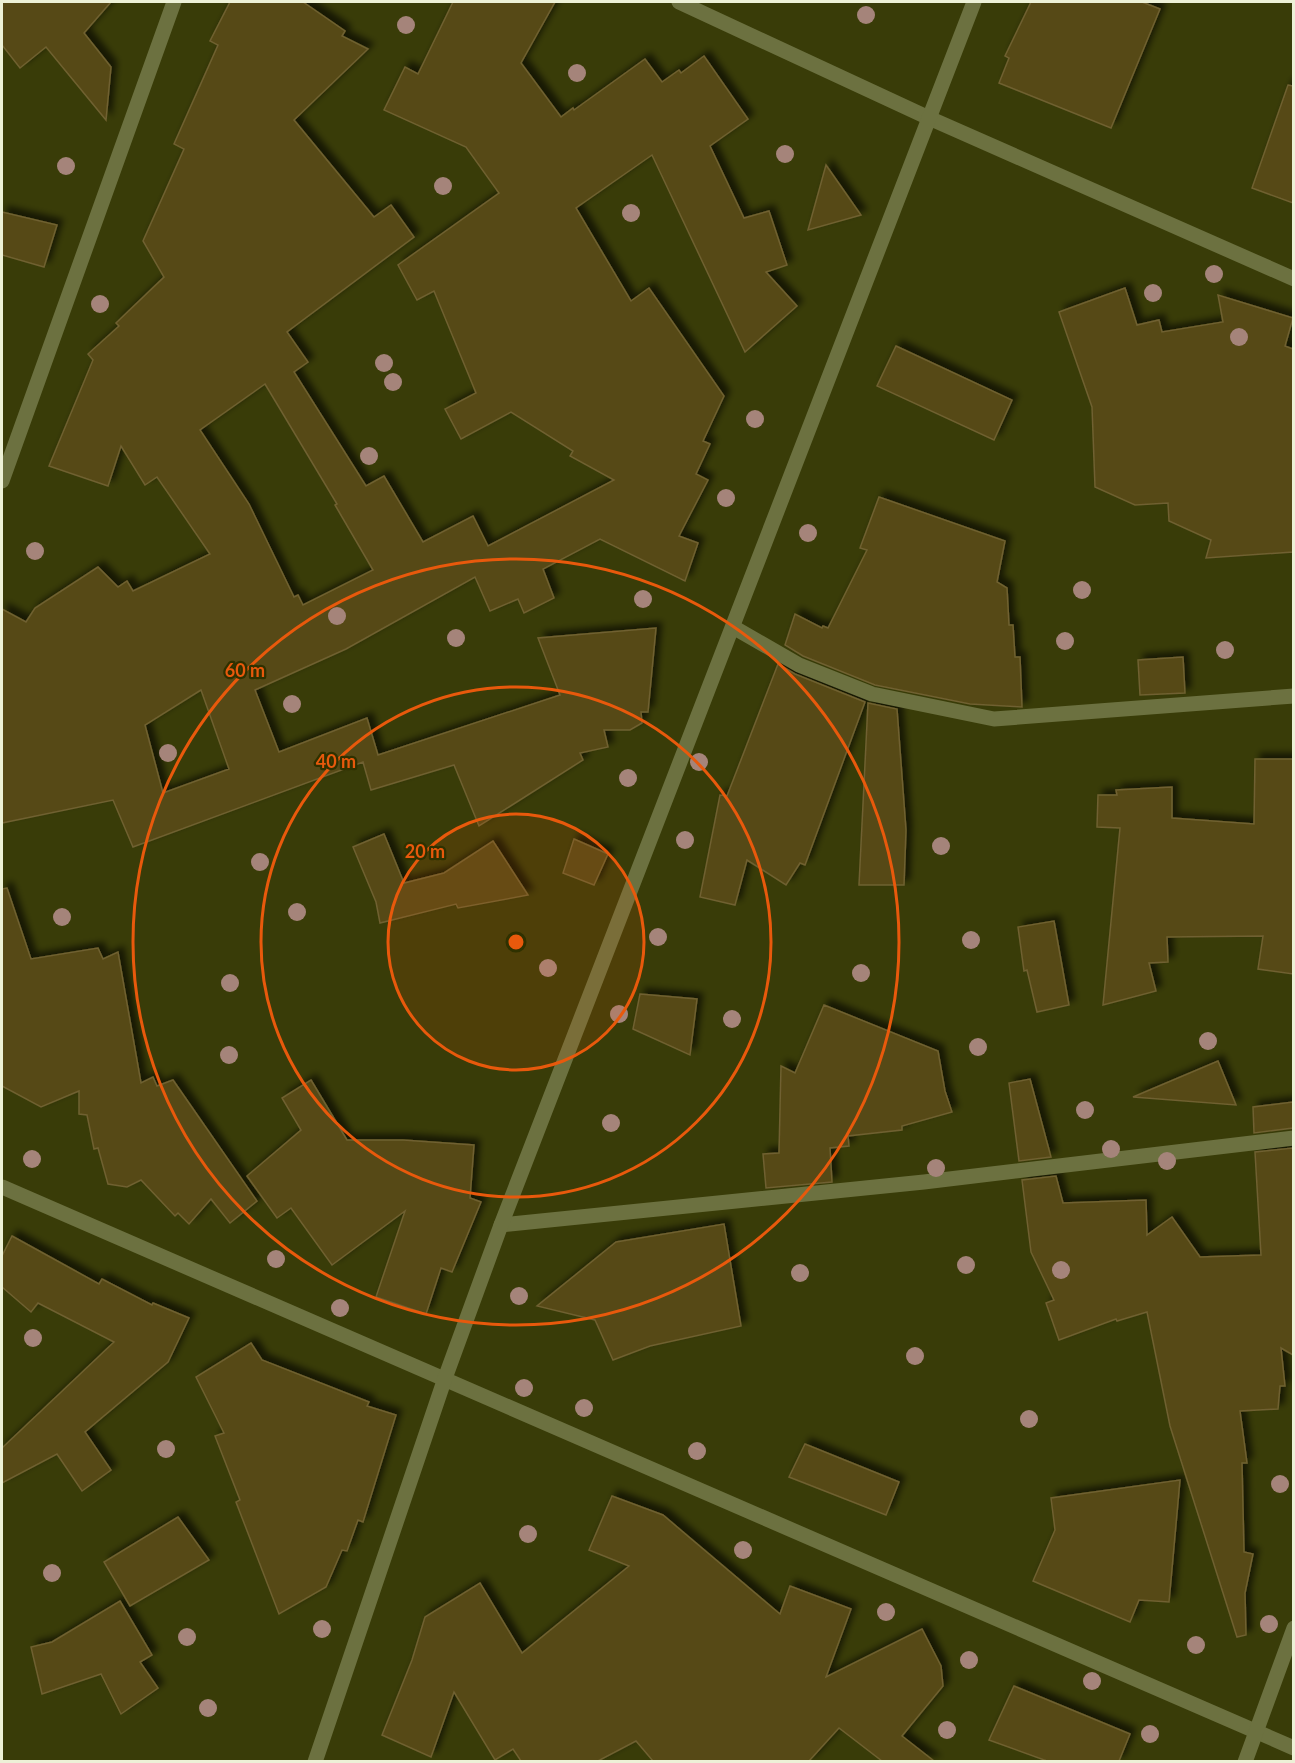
<svg xmlns="http://www.w3.org/2000/svg" width="1295" height="1763" font-family="Lato,sans-serif">
	<style>
		.building { fill: #574917; stroke: #6f6130; stroke-width: 1.5; fill-rule: evenodd; filter: url(#shadow) }
		.lines { fill: none; stroke-linecap: round; stroke-linejoin: round }
		.minor { stroke: #6c7140; stroke-width: 15 }
		.tree { fill: #a5847a }
		.ring { fill: none; stroke: #e8590c; stroke-width: 3 }
		.centre { fill: #e8590c; stroke: #2f3100; stroke-width: 3 }
		.ring-label { font-size: 18px; text-anchor: middle; font-weight: bold; fill: #e8590c; stroke: #2f3100; stroke-width: 4.5; stroke-linejoin: round; paint-order: stroke }
	</style>
	<defs>
		<filter id="shadow"><feDropShadow dx="5.5" dy="-5.5" stdDeviation="3" flood-color="#0009"/></filter>
	</defs>
	<rect width="100%" height="100%" fill="#393c08"/>
	<g class="building">
		<polygon points="2,2 111,2 84,33 111,67 106,120 46,47 20,68 2,45"/>
		<path d="M230,2H303L345,31L342,36L368,49L294,120L374,217L391,205L414,237L287,332L308,362L294,372L366,486L384,476L423,542L473,516L488,546L614,480L570,456L573,451L511,412L461,439L445,409L476,393L434,291L417,300L398,265L499,193L466,147L384,110L405,67L418,74L453,2H555L521,63L561,117L573,108L574,110L645,59L662,82L679,70L681,73L704,56L748,119L710,146L744,218L769,211L787,265L766,272L797,306L745,352L652,155L576,208L631,301L649,288L724,396L703,441L710,444L696,474L708,480L679,536L698,543L685,581L600,539L543,569L554,598L524,613L518,599L490,611L475,577L346,649L255,690L279,752L367,718L378,755L560,695L538,638L656,628L648,712H641L642,723L630,730H604L608,747L580,753L583,760L479,826L454,765L371,790L363,762L133,847L113,800L2,823V609L26,622L35,608L98,567L118,587L127,581L133,591L210,554L157,477L145,485L121,446L108,486L49,466L93,360L88,354L119,326L116,323L164,277L143,241L184,149L174,144L218,45L210,41ZM265,384L337,504L335,505L373,570L303,605L298,595L294,597L249,504L200,430ZM201,690L229,769L163,793L145,725Z"/>
		<polygon points="1031,2 1142,2 1160,9 1111,128 999,83 1009,58 1005,56"/>
		<polygon points="1288,85 1293,86 1293,203 1252,188"/>
		<polygon points="826,165 861,215 808,230"/>
		<polygon points="2,212 57,225 44,267 2,255"/>
		<polygon points="1125,288 1137,325 1159,320 1162,332 1223,322 1218,295 1293,318 1285,346 1293,349 1293,552 1206,558 1211,540 1169,521 1168,503 1135,505 1095,487 1092,407 1059,312"/>
		<polygon points="896,346 1012,400 994,440 877,386"/>
		<polygon points="879,497 1005,541 997,582 1007,588 1009,625 1013,625 1015,657 1020,657 1022,707 970,704 875,685 803,656 785,645 795,614 822,628 823,626 828,628 867,550 860,548"/>
		<polygon points="1183,657 1185,693 1140,695 1138,660"/>
		<polygon points="778,664 795,674 865,702 805,865 800,863 786,885 747,860 735,905 700,897 720,795 727,796"/>
		<polygon points="868,703 897,709 906,830 904,885 859,885"/>
		<polygon points="1255,759 1293,759 1293,974 1258,969 1263,936 1167,937 1168,962 1149,963 1156,991 1103,1005 1120,828 1097,827 1098,795 1117,795 1116,790 1172,787 1172,818 1254,824"/>
		<polygon points="384,834 404,883 444,873 493,841 528,895 458,908 456,904 380,923 376,902 353,847"/>
		<polygon points="574,839 608,854 594,885 563,873"/>
		<polygon points="7,888 31,959 98,948 103,959 118,952 141,1083 153,1077 157,1086 173,1080 257,1201 230,1223 211,1199 189,1224 178,1213 175,1216 141,1180 127,1187 108,1184 98,1148 94,1149 87,1115 79,1114 79,1091 41,1107 2,1086 2,889"/>
		<polygon points="1054,921 1069,1005 1037,1012 1027,970 1024,971 1018,927"/>
		<polygon points="640,994 697,999 690,1055 633,1029"/>
		<polygon points="824,1005 938,1051 945,1091 952,1112 902,1126 902,1130 848,1136 849,1146 830,1148 832,1182 766,1188 763,1154 779,1153 781,1066 795,1073"/>
		<polygon points="1218,1061 1236,1105 1133,1097"/>
		<polygon points="1030,1079 1051,1157 1019,1161 1009,1083"/>
		<polygon points="311,1080 347,1140 403,1140 474,1145 470,1198 481,1202 452,1272 441,1268 426,1314 376,1297 405,1211 332,1265 291,1208 277,1218 247,1176 301,1130 282,1098"/>
		<polygon points="1293,1102 1293,1128 1254,1133 1253,1107"/>
		<polygon points="1293,1148 1293,1355 1281,1348 1285,1386 1280,1386 1278,1409 1240,1411 1247,1463 1242,1463 1244,1552 1253,1554 1245,1593 1246,1635 1237,1637 1170,1426 1147,1312 1117,1321 1116,1319 1059,1340 1046,1303 1054,1300 1031,1252 1022,1180 1056,1176 1063,1203 1146,1200 1147,1235 1172,1217 1200,1257 1261,1255 1255,1152"/>
		<polygon points="724,1224 741,1326 650,1346 613,1360 595,1320 537,1306 616,1242"/>
		<polygon points="12,1236 99,1284 102,1279 152,1305 153,1303 189,1318 168,1362 85,1432 111,1470 82,1491 57,1454 2,1483 2,1448 114,1342 38,1303 31,1312 2,1287 2,1256"/>
		<polygon points="251,1343 262,1360 369,1402 367,1406 396,1415 363,1522 358,1520 347,1551 342,1550 326,1587 279,1614 236,1502 240,1500 215,1436 224,1433 196,1377"/>
		<polygon points="805,1444 899,1482 886,1515 789,1477"/>
		<polygon points="1180,1480 1169,1602 1139,1600 1130,1622 1033,1581 1055,1530 1051,1498"/>
		<polygon points="612,1496 663,1515 780,1614 790,1586 851,1609 826,1677 922,1629 941,1666 943,1686 902,1736 934,1761 882,1761 839,1728 809,1761 653,1761 636,1741 598,1761 521,1761 513,1749 495,1760 454,1692 431,1757 382,1735 412,1660 425,1617 480,1583 522,1653 629,1566 589,1550"/>
		<polygon points="178,1517 209,1560 130,1606 104,1562"/>
		<polygon points="120,1601 152,1655 140,1662 158,1688 121,1714 101,1674 42,1694 31,1647 52,1642"/>
		<polygon points="1014,1686 1130,1734 1119,1761 1047,1761 989,1740"/>
	</g>
	<g class="lines">
		<g class="minor">
			<polyline points="679,2 929,118 1294,279"/>
			<polyline points="2,481 174,2"/>
			<polyline points="733,627 799,665 872,694 994,719 1294,696"/>
			<polyline points="2,1187 1294,1748"/>
			<polyline points="501,1225 924,1182 1294,1138"/>
			<polyline points="315,1762 444,1381 501,1225 974,2"/>
			<polyline points="1245,1762 1294,1628"/>
		</g>
	</g>
	<g class="tree">
		<circle cx="866" cy="15" r="9"/>
		<circle cx="406" cy="25" r="9"/>
		<circle cx="577" cy="73" r="9"/>
		<circle cx="785" cy="154" r="9"/>
		<circle cx="66" cy="166" r="9"/>
		<circle cx="443" cy="186" r="9"/>
		<circle cx="631" cy="213" r="9"/>
		<circle cx="1214" cy="274" r="9"/>
		<circle cx="1153" cy="293" r="9"/>
		<circle cx="100" cy="304" r="9"/>
		<circle cx="1239" cy="337" r="9"/>
		<circle cx="384" cy="363" r="9"/>
		<circle cx="393" cy="382" r="9"/>
		<circle cx="755" cy="419" r="9"/>
		<circle cx="369" cy="456" r="9"/>
		<circle cx="726" cy="498" r="9"/>
		<circle cx="808" cy="533" r="9"/>
		<circle cx="35" cy="551" r="9"/>
		<circle cx="1082" cy="590" r="9"/>
		<circle cx="643" cy="599" r="9"/>
		<circle cx="337" cy="616" r="9"/>
		<circle cx="456" cy="638" r="9"/>
		<circle cx="1065" cy="641" r="9"/>
		<circle cx="1225" cy="650" r="9"/>
		<circle cx="292" cy="704" r="9"/>
		<circle cx="168" cy="753" r="9"/>
		<circle cx="699" cy="762" r="9"/>
		<circle cx="628" cy="778" r="9"/>
		<circle cx="685" cy="840" r="9"/>
		<circle cx="941" cy="846" r="9"/>
		<circle cx="260" cy="862" r="9"/>
		<circle cx="297" cy="912" r="9"/>
		<circle cx="62" cy="917" r="9"/>
		<circle cx="658" cy="937" r="9"/>
		<circle cx="971" cy="940" r="9"/>
		<circle cx="548" cy="968" r="9"/>
		<circle cx="861" cy="973" r="9"/>
		<circle cx="230" cy="983" r="9"/>
		<circle cx="619" cy="1014" r="9"/>
		<circle cx="732" cy="1019" r="9"/>
		<circle cx="1208" cy="1041" r="9"/>
		<circle cx="978" cy="1047" r="9"/>
		<circle cx="229" cy="1055" r="9"/>
		<circle cx="1085" cy="1110" r="9"/>
		<circle cx="611" cy="1123" r="9"/>
		<circle cx="1111" cy="1149" r="9"/>
		<circle cx="32" cy="1159" r="9"/>
		<circle cx="1167" cy="1161" r="9"/>
		<circle cx="936" cy="1168" r="9"/>
		<circle cx="276" cy="1259" r="9"/>
		<circle cx="966" cy="1265" r="9"/>
		<circle cx="1061" cy="1270" r="9"/>
		<circle cx="800" cy="1273" r="9"/>
		<circle cx="519" cy="1296" r="9"/>
		<circle cx="340" cy="1308" r="9"/>
		<circle cx="33" cy="1338" r="9"/>
		<circle cx="915" cy="1356" r="9"/>
		<circle cx="524" cy="1388" r="9"/>
		<circle cx="584" cy="1408" r="9"/>
		<circle cx="1029" cy="1419" r="9"/>
		<circle cx="166" cy="1449" r="9"/>
		<circle cx="697" cy="1451" r="9"/>
		<circle cx="1280" cy="1484" r="9"/>
		<circle cx="528" cy="1534" r="9"/>
		<circle cx="743" cy="1550" r="9"/>
		<circle cx="52" cy="1573" r="9"/>
		<circle cx="886" cy="1612" r="9"/>
		<circle cx="1269" cy="1624" r="9"/>
		<circle cx="322" cy="1629" r="9"/>
		<circle cx="187" cy="1637" r="9"/>
		<circle cx="1196" cy="1645" r="9"/>
		<circle cx="969" cy="1660" r="9"/>
		<circle cx="1092" cy="1681" r="9"/>
		<circle cx="208" cy="1708" r="9"/>
		<circle cx="947" cy="1730" r="9"/>
		<circle cx="1150" cy="1734" r="9"/>
	</g>
	<circle cx="516" cy="942" r="128" fill="#e8590c" fill-opacity=".12"/>
	<g class="ring">
		<circle cx="516" cy="942" r="128"/>
		<circle cx="516" cy="942" r="255"/>
		<circle cx="516" cy="942" r="383"/>
	</g>
	<circle cx="516" cy="942" r="9" class="centre"/>
	<g class="ring-label">
		<text x="245" y="677">60 m</text>
		<text x="336" y="768">40 m</text>
		<text x="425" y="858">20 m</text>
	</g>
	<rect width="1295" height="1763" fill="none" stroke="#edf1d7" stroke-width="6"/>
</svg>
